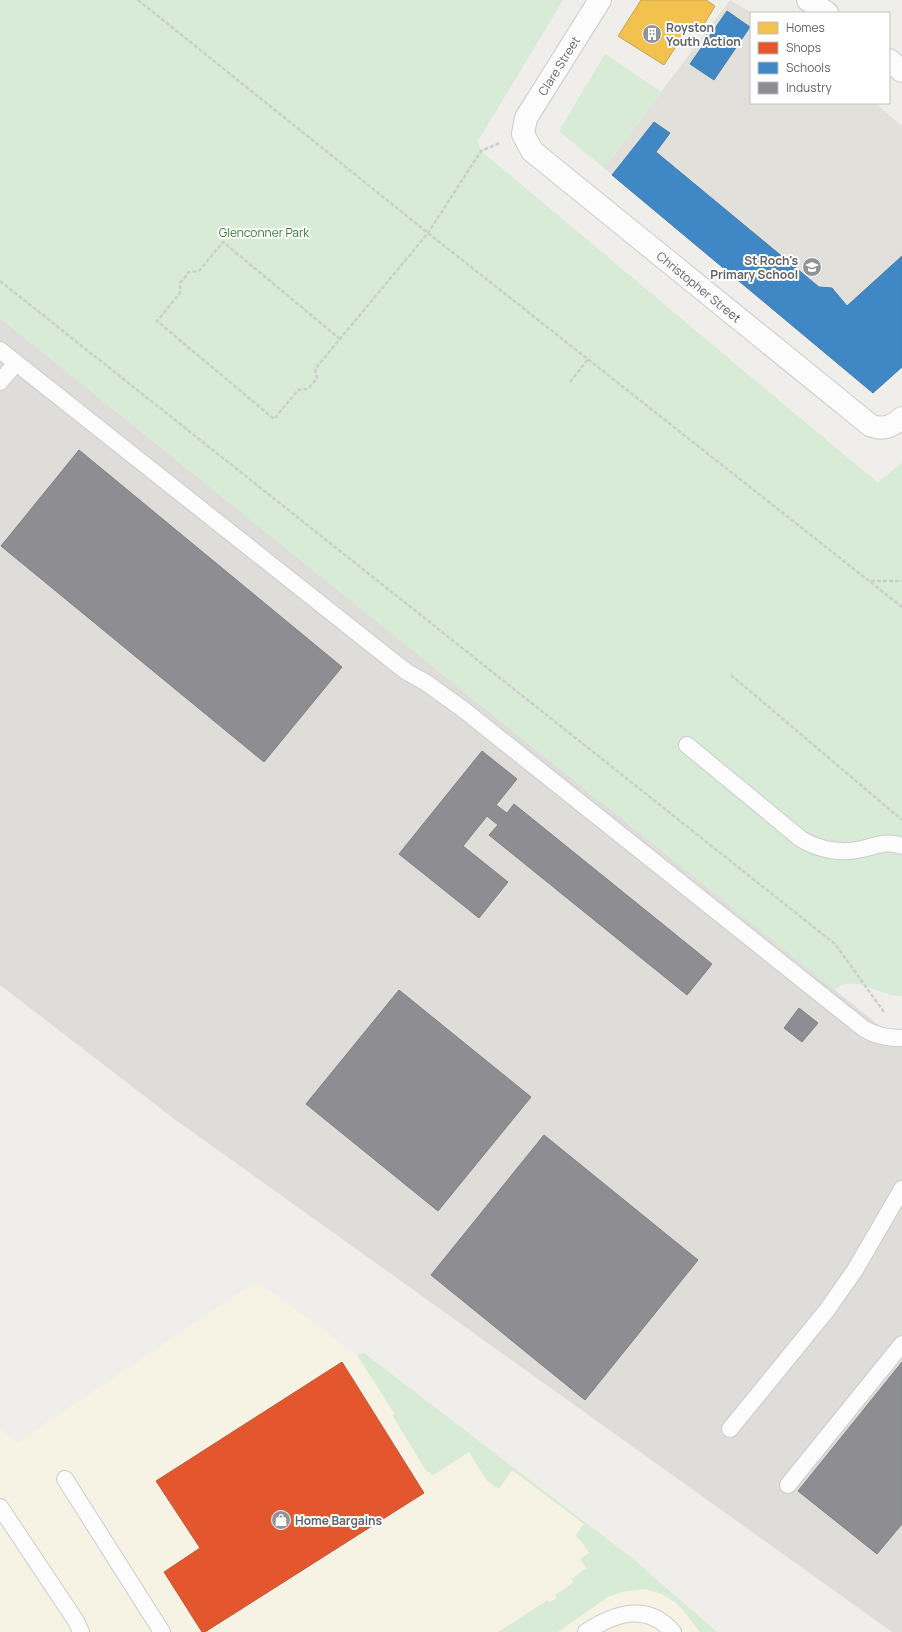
<svg xmlns="http://www.w3.org/2000/svg" width="902" height="1632" font-family="Manrope,sans-serif">
	<style>
		.commercial { fill: #f7f3e4 }
		.industrial { fill: #dfddda }
		.education { fill: #e2e0da }
		.green { fill: #d8ebd6 }
		.homes { fill: #f2c14e; stroke: #c6a556 }
		.shops { fill: #e4572e; stroke: #bc5b3f }
		.schools { fill: #3f88c5; stroke: #497da9 }
		.industry { fill: #8d8d92; stroke: #7f8085 }
		.lines { fill: none; stroke-linecap: round; stroke-linejoin: round }
		.lane-casing { stroke: #cbcccc; stroke-width: 18 }
		.street-casing { stroke: #cbcccc; stroke-width: 24 }
		.secondary-casing { stroke: #cacacb; stroke-width: 24 }
		.path { stroke: #cacfcc; stroke-width: 2.5; stroke-dasharray: 4 2; stroke-linecap: butt }
		.lane { stroke: #fdfcfc; stroke-width: 16 }
		.street { stroke: #fdfcfc; stroke-width: 22 }
		.secondary { stroke: #fdfcfc; stroke-width: 22 }
		.labels { text-anchor: middle; dominant-baseline: central; stroke-width: 4; stroke-linejoin: round; paint-order: stroke }
		.poi-label { font-size: 12px; font-weight: bold; fill: #5f6368; stroke: #fff; text-anchor: start }
		.street-label { font-size: 12px; fill: #5f6368; stroke: #fff }
		.park-label { font-size: 12px; fill: #348238; stroke: #fff }
	</style>
	<rect width="100%" height="100%" fill="#efeeea"/>
	<polygon class="commercial" points="257,1281 357,1355 364,1353 632,1558 717,1632 0,1632 0,1429 18,1442"/>
	<polygon class="industrial" points="0,318 902,1044 902,1632 892,1632 173,1118 0,985"/>
	<polygon class="education" points="730,0 752,13 751,103 875,103 902,126 902,367 873,393 604,168"/>
	<g class="green">
		<path d="M0,0H563L478,141L481,151L878,483L902,462V996C878,997 857,972 834,990L0,318Z"/>
		<polygon points="605,54 661,92 604,168 559,131"/>
		<polygon points="364,1353 632,1558 717,1632 700,1632 683,1610 676,1603 662,1594 644,1589 622,1592 608,1597 558,1632 498,1632 548,1600 550,1602 557,1598 555,1595 573,1583 571,1579 586,1568 580,1559 589,1553 581,1541 575,1536 584,1524 512,1470 499,1489 487,1481 469,1452 432,1476 430,1472 427,1472 392,1415 394,1413 357,1355"/>
	</g>
	<polygon class="homes" points="641,0 706,0 715,6 700,31 690,25 664,65 618,36"/>
	<polygon class="shops" points="342,1362 424,1493 205,1632 202,1632 164,1572 200,1548 156,1481"/>
	<g class="schools">
		<polygon points="727,11 750,27 714,80 690,64"/>
		<polygon points="654,122 670,133 656,152 819,287 832,288 847,306 902,256 902,367 873,393 612,175"/>
	</g>
	<g class="industry">
		<polygon points="79,450 342,667 264,762 1,546"/>
		<polygon points="482,751 517,779 496,805 507,813 514,804 712,964 687,995 489,835 498,825 487,816 463,846 508,882 479,918 399,854"/>
		<polygon points="399,990 531,1097 438,1211 306,1104"/>
		<polygon points="799,1008 818,1023 802,1042 784,1028"/>
		<polygon points="544,1135 698,1260 585,1400 431,1275"/>
		<polygon points="902,1362 902,1524 877,1554 798,1491"/>
	</g>
	<g class="lines">
		<g class="lane-casing">
			<g id="lane">
				<path d="M0,350L399,666L407,672L425,682L464,710L863,1028C875,1036 888,1038 902,1038"/>
				<polyline points="0,382 16,363"/>
				<path d="M687,745L801,839C819,850 842,854 862,849C876,846 888,840 902,846"/>
				<polyline points="730,1429 827,1310 855,1270 902,1189"/>
				<polyline points="65,1479 162,1632"/>
				<polyline points="788,1485 902,1344"/>
				<polyline points="0,1507 76,1621 81,1632"/>
				<path d="M586,1632C615,1613 647,1602 673,1632"/>
			</g>
		</g>
		<g class="street-casing">
			<g id="street">
				<path id="s1" d="M600,0L526,118L523,134L532,151L870,425C883,431 892,426 902,418"/>
			</g>
		</g>
		<g class="secondary-casing">
			<g id="secondary">
				<polyline points="808,0 827,13"/>
				<polyline points="889,60 902,71"/>
			</g>
		</g>
		<g class="path">
			<polyline points="138,0 428,233 902,607"/>
			<polyline points="0,281 835,944 884,1012"/>
			<polyline points="340,339 223,242 199,271 189,272 180,283 180,293 157,321 274,419 298,390 308,389 317,378 315,369 428,233 481,151 500,143"/>
			<polyline points="570,382 588,359"/>
			<polyline points="871,581 902,581"/>
			<polyline points="731,675 902,820"/>
		</g>
		<use href="#lane" class="lane"/>
		<use href="#street" class="street"/>
		<use href="#secondary" class="secondary"/>
	</g>
	<defs>
		<g id="building-disc" transform="scale(1)"><circle r="9.5" fill="#919496" stroke="#fff"/><path d="M-4-6H4V6H1V3H-1V6H-4ZM-2.5-4.3h1.7v1.8h-1.7ZM.8-4.3h1.7v1.8H.8ZM-2.5-1h1.7V.8h-1.7ZM.8-1h1.7V.8H.8Z" fill="#fff"/></g>
		<g id="school-disc" transform="scale(1)"><circle r="9.5" fill="#919496" stroke="#fff"/><path d="M0-5L7-2L0 1L-7-2ZM-4 1L0 2.5L4 1V4Q0 6-4 4Z" fill="#fff"/></g>
		<g id="shop-disc" transform="scale(1)"><circle r="9.5" fill="#919496" stroke="#fff"/><path d="M-5-2.5h2.3a2.7 3.5 0 0 1 5.4 0H5L5.5 6h-11ZM-1.5-2.5h3a1.5 2.3 0 0 0-3 0Z" fill="#fff"/></g>
	</defs>
	<g fill-rule="evenodd">
		<use href="#building-disc" x="652" y="34"/>
		<use href="#school-disc" x="812" y="267"/>
		<use href="#shop-disc" x="281" y="1520"/>
	</g>
	<g class="labels">
		<g class="poi-label">
			<text x="666" y="27">Royston<tspan x="666" dy="14">Youth Action</tspan></text>
			<text x="798" y="260" text-anchor="end">St Roch's<tspan x="798" dy="14">Primary School</tspan></text>
			<text x="295" y="1520">Home Bargains</text>
		</g>
		<g class="street-label">
			<text transform="translate(559 66) rotate(-58)">Clare Street</text>
			<text stroke="none"><textPath href="#s1" startOffset="390">Christopher Street</textPath></text>
		</g>
		<g class="park-label">
			<text x="264" y="232">Glenconner Park</text>
		</g>
	</g>
	<rect x="750" y="12" width="140" height="92" fill="#ffffff" stroke="#bfc1c3"/>
	<rect x="758" y="22" width="20" height="12" fill="#f2c14e" stroke="#bfc1c3"/>
	<text x="786" y="32" font-size="12" fill="#5f6368">Homes</text>
	<rect x="758" y="42" width="20" height="12" fill="#e4572e" stroke="#bfc1c3"/>
	<text x="786" y="52" font-size="12" fill="#5f6368">Shops</text>
	<rect x="758" y="62" width="20" height="12" fill="#3f88c5" stroke="#bfc1c3"/>
	<text x="786" y="72" font-size="12" fill="#5f6368">Schools</text>
	<rect x="758" y="82" width="20" height="12" fill="#8d8d92" stroke="#bfc1c3"/>
	<text x="786" y="92" font-size="12" fill="#5f6368">Industry</text>
</svg>
